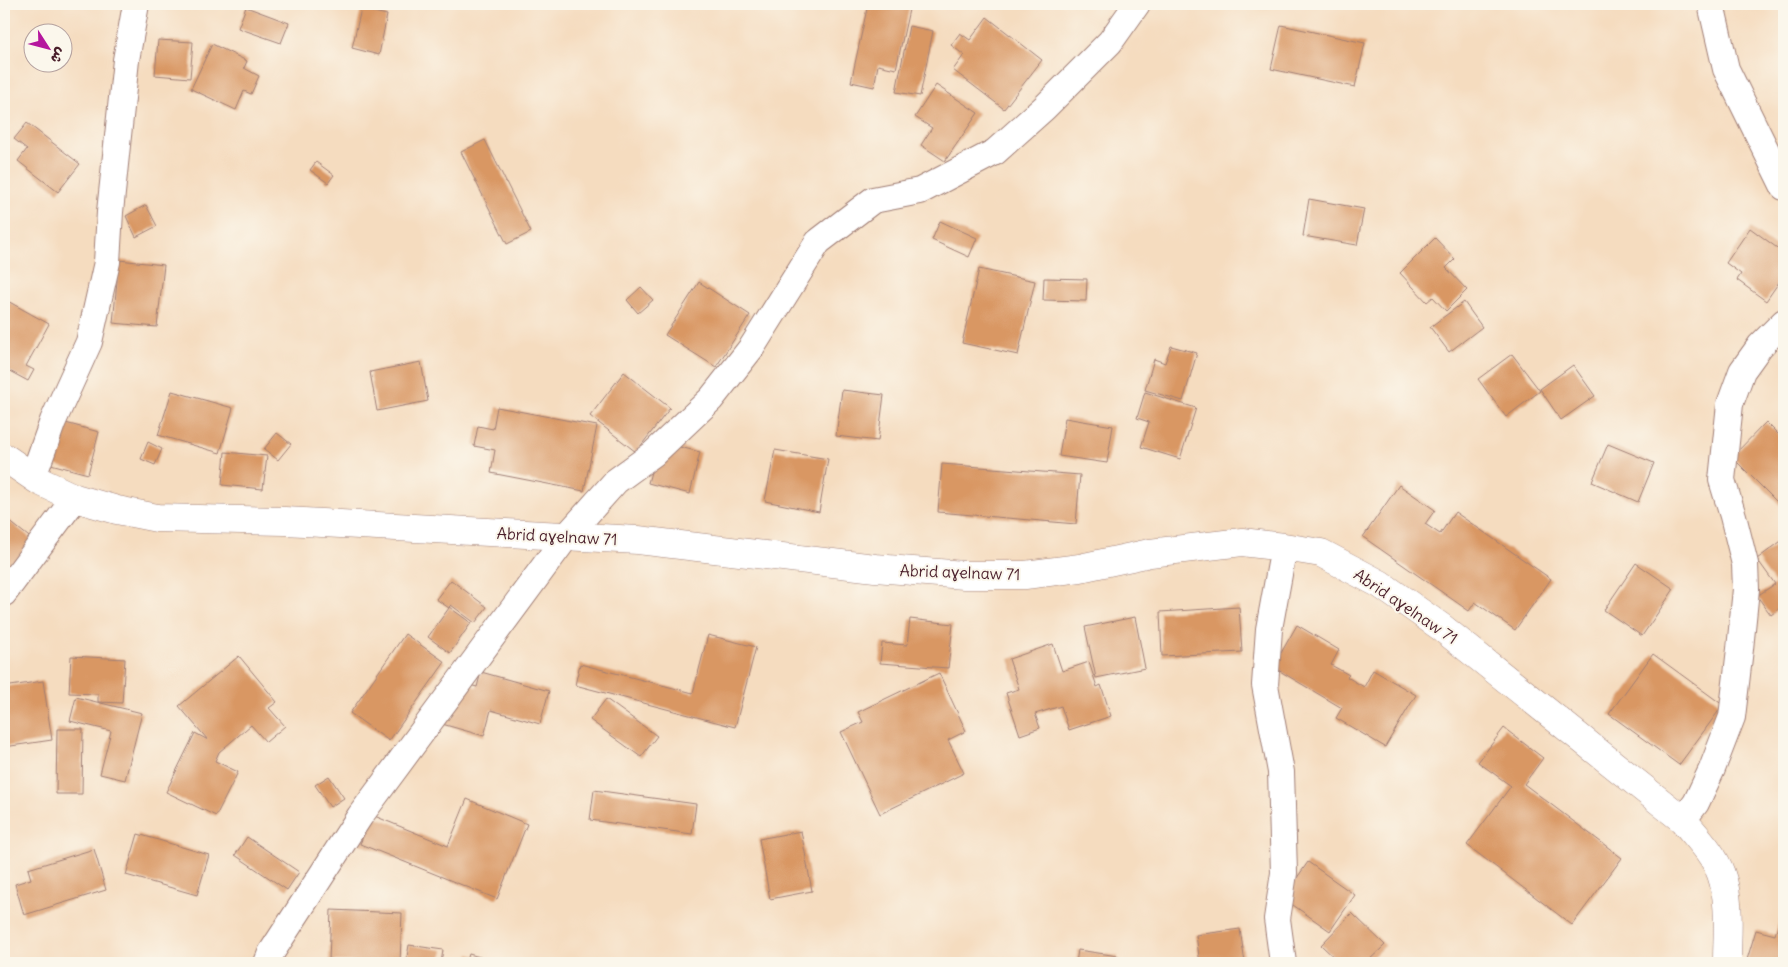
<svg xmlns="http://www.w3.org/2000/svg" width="1788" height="967" font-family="Delius,'Playpen Sans Arabic',sans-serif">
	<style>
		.building { fill: #d99763 }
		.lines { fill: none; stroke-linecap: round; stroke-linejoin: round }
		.minor-casing { stroke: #a07e75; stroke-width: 28 }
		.major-casing { stroke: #a07e75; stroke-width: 29 }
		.minor { stroke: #fff; stroke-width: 26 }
		.major { stroke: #fff; stroke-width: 28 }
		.labels { text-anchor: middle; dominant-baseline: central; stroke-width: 4; stroke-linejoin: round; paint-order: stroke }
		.street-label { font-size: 16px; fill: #4a1f2b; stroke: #fbf7ec }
	</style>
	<rect width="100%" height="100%" fill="#fbf7ec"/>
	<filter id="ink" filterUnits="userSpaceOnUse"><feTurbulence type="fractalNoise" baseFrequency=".02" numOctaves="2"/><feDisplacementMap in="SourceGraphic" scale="10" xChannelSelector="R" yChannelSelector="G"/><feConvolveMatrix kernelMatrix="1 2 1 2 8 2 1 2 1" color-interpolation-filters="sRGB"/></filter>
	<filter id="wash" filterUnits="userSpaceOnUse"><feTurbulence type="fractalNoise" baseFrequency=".0096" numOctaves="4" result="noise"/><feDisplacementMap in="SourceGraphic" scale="20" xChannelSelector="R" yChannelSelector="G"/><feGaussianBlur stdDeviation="1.12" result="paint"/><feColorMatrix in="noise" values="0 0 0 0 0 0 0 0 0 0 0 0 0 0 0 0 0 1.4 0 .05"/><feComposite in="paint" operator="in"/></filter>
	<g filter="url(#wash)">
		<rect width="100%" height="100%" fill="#f5dcbf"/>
		<g id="blocks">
			<g class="building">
				<polygon points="868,4 910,5 896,69 878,65 874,87 851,82"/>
				<polygon points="246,7 289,23 281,43 238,28"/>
				<polygon points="361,9 387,15 379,55 352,48"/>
				<polygon points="987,17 1042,60 1004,109 953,70 964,55 951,45 960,33 970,40"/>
				<polygon points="1281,25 1365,43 1355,87 1271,69"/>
				<polygon points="909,26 933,31 920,96 896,92"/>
				<polygon points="158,40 193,42 190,78 155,75"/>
				<polygon points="212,44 247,61 244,68 259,76 251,94 244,91 236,110 191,89"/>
				<polygon points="936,85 978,113 945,161 921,145 932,128 915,117"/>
				<polygon points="27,123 80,164 58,192 18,161 27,149 14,139"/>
				<polygon points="485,140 531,232 507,244 461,152"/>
				<polygon points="316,162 334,175 328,183 310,170"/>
				<polygon points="1309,199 1364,209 1357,245 1303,236"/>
				<polygon points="146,205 157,226 136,237 126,216"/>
				<polygon points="940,221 977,238 969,257 932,240"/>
				<polygon points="1750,228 1784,253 1784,275 1766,301 1737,280 1741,274 1726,263"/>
				<polygon points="1435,238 1455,259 1446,268 1467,290 1446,311 1433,297 1427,302 1400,273"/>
				<polygon points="119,260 164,265 157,327 113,323"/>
				<polygon points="979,269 1035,281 1018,355 962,343"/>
				<polygon points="1044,278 1087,279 1086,301 1043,300"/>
				<polygon points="699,282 750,315 716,367 665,335"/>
				<polygon points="641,287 653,300 638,313 627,300"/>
				<polygon points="4,299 49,324 26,366 34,370 28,381 4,368"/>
				<polygon points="1464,302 1482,327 1449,352 1430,327"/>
				<polygon points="1171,346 1197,353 1183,401 1145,390 1154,359 1165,363"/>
				<polygon points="1512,354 1540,391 1506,417 1478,379"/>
				<polygon points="421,362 428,401 377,411 370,372"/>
				<polygon points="1573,365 1595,396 1561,420 1540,389"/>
				<polygon points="624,372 670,408 636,452 590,416"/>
				<polygon points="842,390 884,395 878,441 836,436"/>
				<polygon points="172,391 233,408 220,453 158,435"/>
				<polygon points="1145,392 1196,408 1180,459 1141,447 1149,422 1137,418"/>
				<polygon points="497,407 597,426 584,491 491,473 495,450 474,446 478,426 493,429"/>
				<polygon points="1065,418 1113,426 1107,463 1059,456"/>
				<polygon points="58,421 99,432 88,474 47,463"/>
				<polygon points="1766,422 1784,440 1784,509 1732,457"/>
				<polygon points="277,433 291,444 278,460 264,449"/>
				<polygon points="148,442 162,449 155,465 141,459"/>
				<polygon points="659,442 700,452 690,494 648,483"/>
				<polygon points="1608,444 1654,463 1638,502 1592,482"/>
				<polygon points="775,450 828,459 819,512 765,501"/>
				<polygon points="225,452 267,456 263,489 222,485"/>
				<polygon points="942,464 1080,475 1076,524 938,512"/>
				<polygon points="1399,485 1435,510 1425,524 1440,534 1455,512 1551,579 1515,630 1475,602 1469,611 1363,537"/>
				<polygon points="4,517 33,540 4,578"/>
				<polygon points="1784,539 1784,605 1771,615 1757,596 1775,584 1757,559"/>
				<polygon points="1636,563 1674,589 1642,636 1604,610"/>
				<polygon points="451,580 487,607 475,623 451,605 449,607 471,623 450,653 428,637 449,608 436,599"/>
				<polygon points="1239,607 1242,652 1162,656 1160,612"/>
				<polygon points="1135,617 1145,668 1096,678 1085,627"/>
				<polygon points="910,619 953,624 948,668 880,663 882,643 907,645"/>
				<polygon points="1297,625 1339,650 1331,665 1349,675 1347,677 1364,687 1373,670 1416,695 1385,747 1336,718 1342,708 1273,667"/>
				<polygon points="405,634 445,662 389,741 350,713"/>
				<polygon points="708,635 756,647 735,727 575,685 580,664 693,693"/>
				<polygon points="1053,644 1062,671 1089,662 1097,687 1101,685 1111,716 1069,730 1061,706 1035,714 1040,728 1020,735 1006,693 1019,689 1009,659"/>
				<polygon points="1653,654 1723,705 1679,765 1609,714"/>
				<polygon points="71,656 125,659 122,703 98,702 98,694 69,693"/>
				<polygon points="239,656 277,702 269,708 285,726 266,742 251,725 219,752 215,761 238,772 216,816 166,792 195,733 208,740 179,706"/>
				<polygon points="481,672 549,691 540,724 491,710 484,736 435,722 447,679 477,687"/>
				<polygon points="939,673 966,731 948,740 964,773 880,814 841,732 863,722 858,712"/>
				<polygon points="43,681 52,740 4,747 4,687"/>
				<polygon points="76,697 142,713 125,780 100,774 111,731 70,721"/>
				<polygon points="606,699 657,736 641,757 590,720"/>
				<polygon points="1504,728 1543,758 1524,784 1622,858 1572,925 1467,845 1511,786 1478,762"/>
				<polygon points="57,729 83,729 82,794 56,794"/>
				<polygon points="329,776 344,798 330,807 315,785"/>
				<polygon points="594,790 696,804 692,834 590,820"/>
				<polygon points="467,799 527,824 497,899 360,844 372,815 448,846"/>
				<polygon points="801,831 812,891 770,899 759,839"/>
				<polygon points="138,834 209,855 197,895 126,875"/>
				<polygon points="247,837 299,872 287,890 235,855"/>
				<polygon points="94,849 106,890 24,915 15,884 31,879 28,869"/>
				<polygon points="1308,862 1355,895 1330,931 1283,898"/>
				<polygon points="1784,905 1784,963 1746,963 1756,930 1775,935"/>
				<polygon points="331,910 402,913 400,963 329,961"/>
				<polygon points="1352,913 1385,945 1366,963 1340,963 1321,945"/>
				<polygon points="1240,929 1245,963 1200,963 1196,935"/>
				<polygon points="409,945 443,950 441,963 406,963"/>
				<polygon points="1078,950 1118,956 1117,963 1076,963"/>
				<polygon points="469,954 501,963 466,963"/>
			</g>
		</g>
	</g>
	<g filter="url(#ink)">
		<use href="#blocks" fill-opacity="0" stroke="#a07e75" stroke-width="1"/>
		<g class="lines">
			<g class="minor-casing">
				<g id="minor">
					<polyline points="1711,4 1726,69 1784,187"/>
					<polyline points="33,477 53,421 89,342 107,262 110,212 126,60 136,4"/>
					<polyline points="4,593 75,498"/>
					<polyline points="1683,820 1696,803 1712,769 1732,717 1740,649 1746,589 1745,564 1733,516 1722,480 1730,404 1742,371 1760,346 1784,322"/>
					<polyline points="267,963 271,953 360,816 566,537 616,481 653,454 711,399 752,347 818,242 873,200 920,191 995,152 1044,108 1110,42 1137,4"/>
					<polyline points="1283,963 1277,919 1284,873 1281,772 1265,685 1269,629 1284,547"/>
				</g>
			</g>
			<g class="major-casing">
				<path id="major" d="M4,457L39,481L75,498L117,510L157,518L285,521L638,540L875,568L964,575H1025L1080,568L1150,553L1242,542L1284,547L1321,553L1380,584L1441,627L1683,820C1696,836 1714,854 1721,874C1731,902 1727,934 1727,963"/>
			</g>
			<use href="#minor" class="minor"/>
			<use href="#major" class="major"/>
		</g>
	</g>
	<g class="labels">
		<g class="street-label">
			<text transform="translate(557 536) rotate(3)">Abrid aɣelnaw 71</text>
			<text transform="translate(960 572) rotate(2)">Abrid aɣelnaw 71</text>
			<text transform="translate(1406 606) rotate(34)">Abrid aɣelnaw 71</text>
		</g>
	</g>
	<rect width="1788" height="967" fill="none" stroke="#fbf7ec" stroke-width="20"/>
	<g transform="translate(48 48) rotate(126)"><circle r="24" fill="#fbf7ec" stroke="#b4a19f"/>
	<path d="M0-4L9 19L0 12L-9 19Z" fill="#b5179e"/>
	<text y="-8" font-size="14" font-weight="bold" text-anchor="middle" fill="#4a1f2b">ش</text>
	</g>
</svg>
